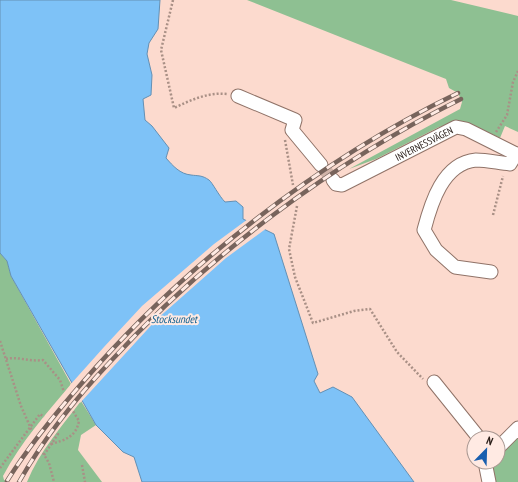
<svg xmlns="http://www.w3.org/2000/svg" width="518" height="482" font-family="'PT Sans Narrow',sans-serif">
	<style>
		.green { fill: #8ec092 }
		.water { fill: #7ec2f7; stroke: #6490b4 }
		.pier { fill: #fcdace }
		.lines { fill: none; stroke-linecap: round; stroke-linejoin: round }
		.minor-tunnel { stroke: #d1b4a9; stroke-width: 13; stroke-dasharray: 13 6; stroke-linecap: butt }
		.minor-casing { stroke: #907368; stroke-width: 15 }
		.path { stroke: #a99086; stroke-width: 2.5; stroke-dasharray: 2 2; stroke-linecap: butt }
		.minor { stroke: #fff; stroke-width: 13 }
		.rail-casing { stroke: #78645c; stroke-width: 4.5 }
		.rail { stroke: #ffeae3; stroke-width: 3; stroke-dasharray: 9; stroke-linecap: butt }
		.labels { text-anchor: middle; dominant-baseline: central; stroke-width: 4; stroke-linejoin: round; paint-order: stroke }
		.street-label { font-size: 10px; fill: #261b16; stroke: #ffeae3 }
		.water-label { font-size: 11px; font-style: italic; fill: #0d5d8d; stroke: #ffeae3 }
	</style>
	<rect width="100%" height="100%" fill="#fcdace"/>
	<g class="green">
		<polygon points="247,0 451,0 518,16 518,132 505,126 500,138 467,122 439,127 376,159 349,169 460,109 462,102 458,93 449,88 446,79"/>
		<path d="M0,253L7,261L11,276L71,384C46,414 21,442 3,476L4,480L9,482H0Z"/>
		<path d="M81,401L96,425L81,435L78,450L102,482H27C39,452 62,426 81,401Z"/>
		<polygon points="518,434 518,482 492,482 490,471 494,462 498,462 498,454"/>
	</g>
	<path class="water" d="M0,0H160L158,29L149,43L147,54L152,75L151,95L143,99L145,120L152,126L169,148L166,158C173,166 180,174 191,175C198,176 202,175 209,180C212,182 219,196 225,202L236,201L243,207V219L274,234L318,374L314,381L320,393L333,387L352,397L414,482H142L134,457L123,452L96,425L11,276L7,261L0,253Z"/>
	<polygon class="pier" points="248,219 267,228 226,258 157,319 80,403 70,385 104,347 142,306 214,244"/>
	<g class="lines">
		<polyline class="minor-tunnel" points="321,165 333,180"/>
		<g class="minor-casing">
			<g id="minor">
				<polyline points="238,96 295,120 292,130 321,165"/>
				<path id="s1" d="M333,180L336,184L342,185L456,127L466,129L518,155"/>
				<path d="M491,272L455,267L436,250L424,230C431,203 443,163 476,160C487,160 499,163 510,164L516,154"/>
				<polyline points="434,382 479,438"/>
				<polyline points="498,448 518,428"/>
				<polyline points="485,462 489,482"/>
			</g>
		</g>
		<g class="path">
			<path d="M173,0L161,50L174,108C191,100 208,92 227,94"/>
			<polyline points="496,132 507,115 513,82 518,71"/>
			<polyline points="285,140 293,185"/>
			<polyline points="297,206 289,249 295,277 313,323 354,311 370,309 397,352 423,379"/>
			<polyline points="493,215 503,176"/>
			<polyline points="0,341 21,406 32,431"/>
			<path d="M6,359C17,356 30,362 43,360L60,380L64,392"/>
			<path d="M51,444C65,440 76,437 79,421L73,411"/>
			<polyline points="43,453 49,463 54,482"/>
			<polyline points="44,455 58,434 57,432"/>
			<polyline points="82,465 85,482"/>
			<polyline points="0,468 40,414 44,417"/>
		</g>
		<use href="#minor" class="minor"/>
		<g class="rail-casing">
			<g id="rail">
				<path d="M7,481C29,446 55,414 82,383C183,266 319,160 458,93"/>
				<path d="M19,482C44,438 75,399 110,362C207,256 332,163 461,99"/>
			</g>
		</g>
		<use href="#rail" class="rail"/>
	</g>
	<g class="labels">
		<g class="street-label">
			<text stroke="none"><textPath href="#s1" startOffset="103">INVERNESSVÄGEN</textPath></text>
		</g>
		<g class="water-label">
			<text x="174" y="319">Stocksundet</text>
		</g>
	</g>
	<g transform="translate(486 450) rotate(23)"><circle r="19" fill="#ffeae3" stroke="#a89791"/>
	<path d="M0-3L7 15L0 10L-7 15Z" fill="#195faf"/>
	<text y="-6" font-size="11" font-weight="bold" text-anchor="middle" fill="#261b16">N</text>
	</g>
</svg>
